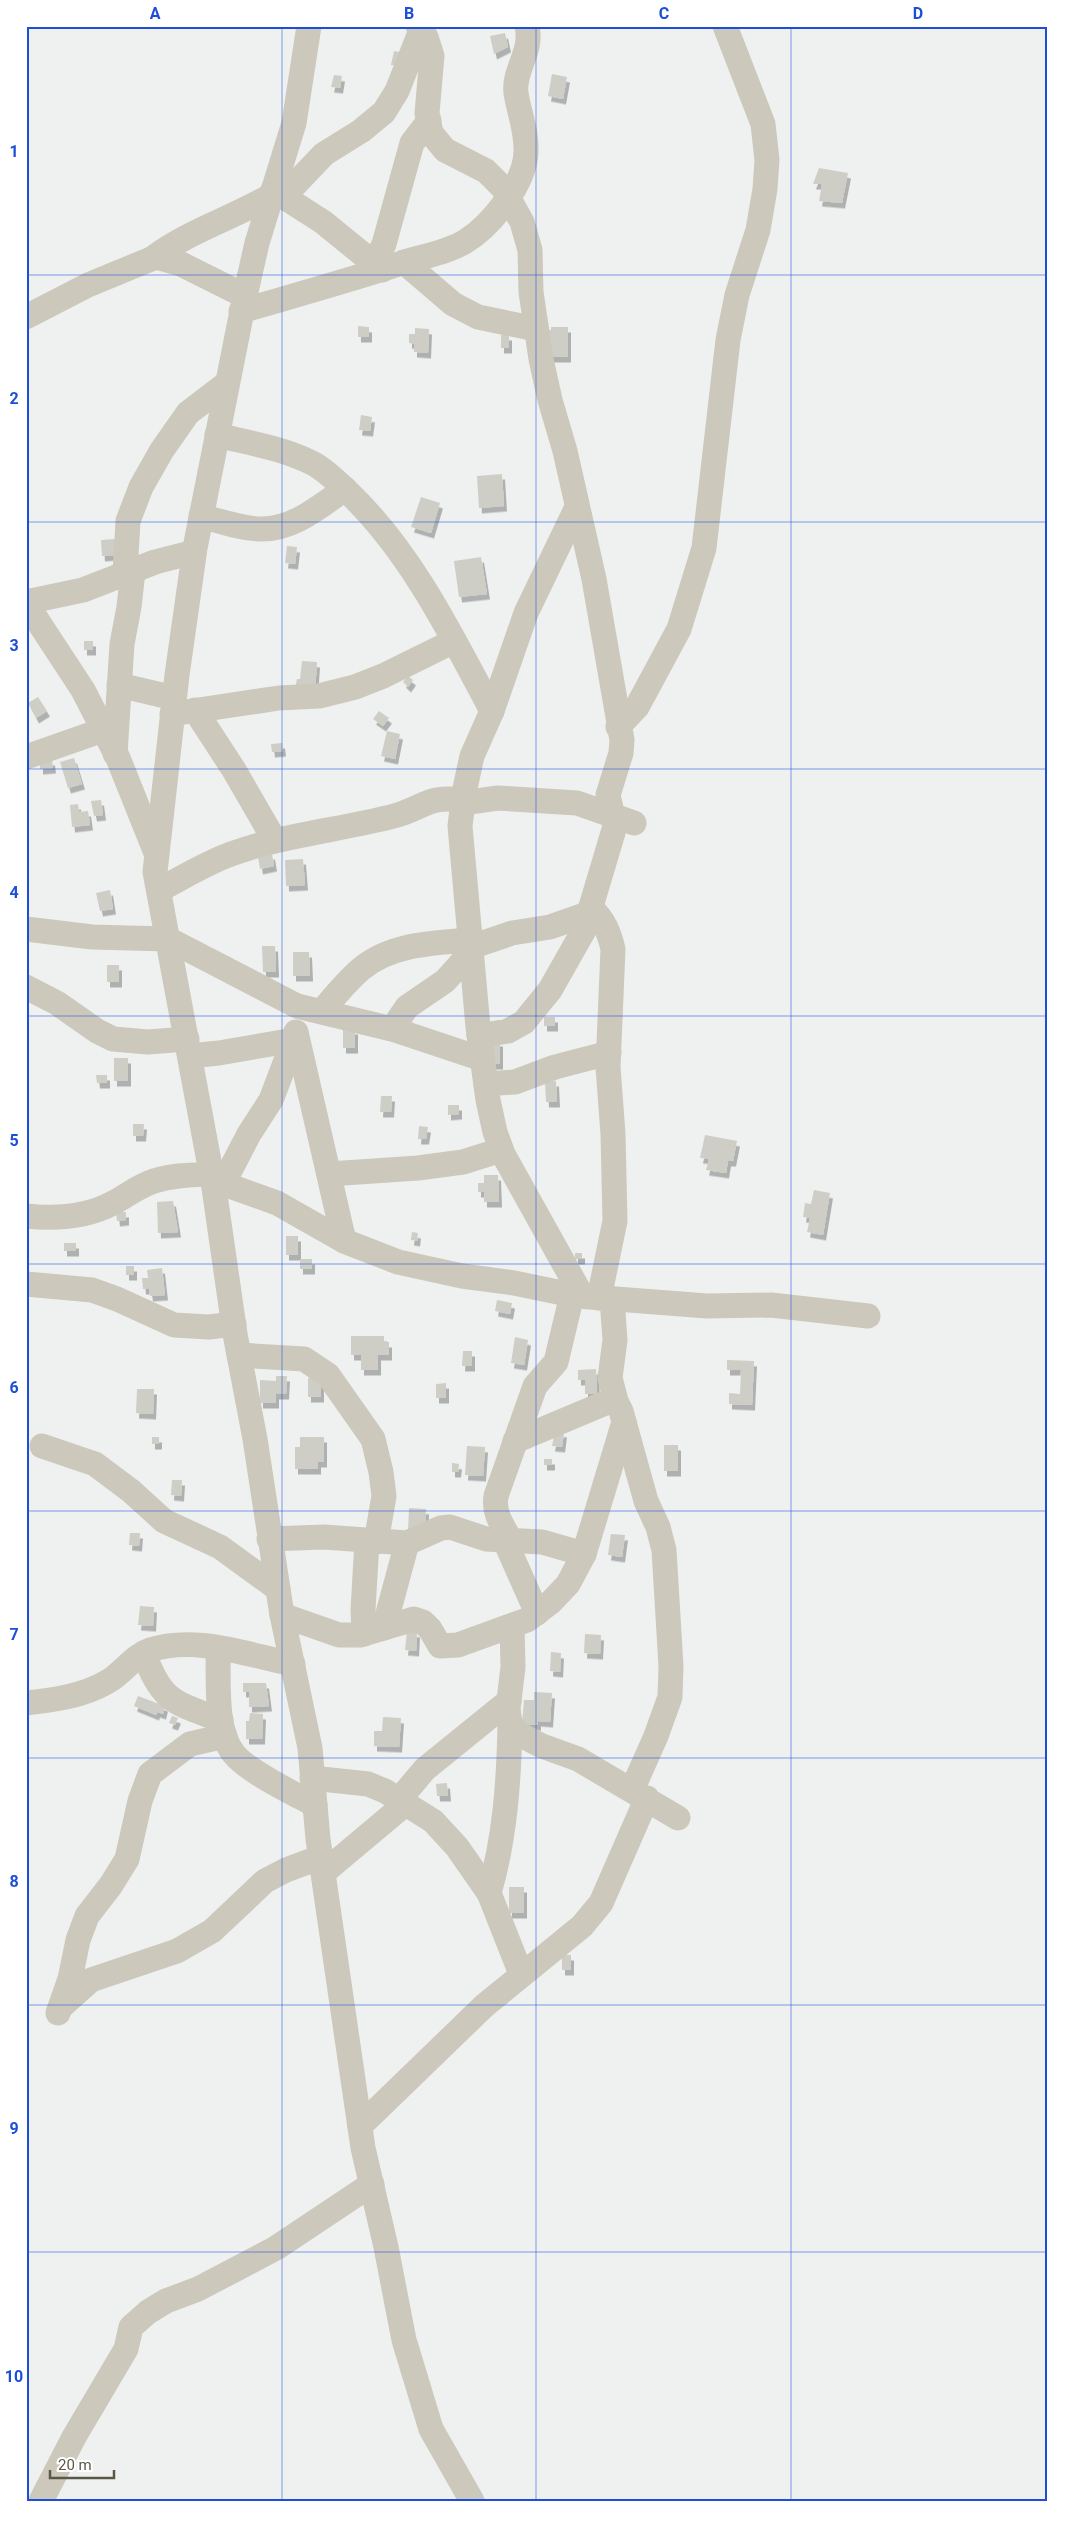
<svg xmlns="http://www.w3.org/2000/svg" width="1073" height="2527" font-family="Roboto,sans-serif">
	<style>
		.building { fill: #cecec6; filter: url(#shadow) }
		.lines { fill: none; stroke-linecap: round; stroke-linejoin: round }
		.minor { stroke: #ccc8bb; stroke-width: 25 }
		.grid { fill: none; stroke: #1d4ed8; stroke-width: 1; stroke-opacity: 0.55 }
		.neatline { fill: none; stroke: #1d4ed8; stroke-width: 2 }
		.grid-label { font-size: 16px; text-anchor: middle; font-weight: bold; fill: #1d4ed8 }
	</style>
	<defs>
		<filter id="shadow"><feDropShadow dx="3" dy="5.5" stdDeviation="0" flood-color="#0004"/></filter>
	</defs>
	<rect width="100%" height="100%" fill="#eff1f1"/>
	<g class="building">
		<polygon points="505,33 508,47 494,54 490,36"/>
		<polygon points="394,51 403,53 401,66 391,65"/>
		<polygon points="552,74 567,77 563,99 548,96"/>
		<polygon points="334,75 342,76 340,88 331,87"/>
		<polygon points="819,168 848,173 842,203 819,201 822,184 813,184"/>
		<polygon points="358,326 369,327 369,337 358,337"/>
		<polygon points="551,327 568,327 568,357 549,357 543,330 551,330"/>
		<polygon points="415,328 429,329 428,353 414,352 414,344 409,343 409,334 415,334"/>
		<rect x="501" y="335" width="8" height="13"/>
		<polygon points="361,415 372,417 370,431 359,430"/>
		<polygon points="502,474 504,506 479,508 477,476"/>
		<polygon points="421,497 440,503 431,533 411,527"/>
		<polygon points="115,539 115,555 102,556 101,540"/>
		<polygon points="287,546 297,547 295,564 285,563"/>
		<polygon points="481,557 487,594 459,597 454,561"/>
		<rect x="84" y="641" width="9" height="9"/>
		<polygon points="302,661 317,662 315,691 295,689 297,679 300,679"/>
		<polygon points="408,676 413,680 408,687 403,682"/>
		<polygon points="38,697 47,711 36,718 28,703"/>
		<polygon points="379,711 389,718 383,726 373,719"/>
		<polygon points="387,731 400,734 395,759 381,756"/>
		<polygon points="282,743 283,751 272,752 271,744"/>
		<polygon points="74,758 82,784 68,788 60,762"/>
		<polygon points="52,760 53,768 40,769 40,761"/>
		<polygon points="101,800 103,815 94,816 91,801"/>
		<polygon points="78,804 79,812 88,811 90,825 72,827 70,805"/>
		<polygon points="272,854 274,866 260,869 258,857"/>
		<polygon points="303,859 305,885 286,886 285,860"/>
		<polygon points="110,890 113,909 100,911 96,893"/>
		<polygon points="262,946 275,946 276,972 263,972"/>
		<polygon points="293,952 309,952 310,976 293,976"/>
		<rect x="107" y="965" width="12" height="17"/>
		<rect x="544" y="1017" width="11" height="9"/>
		<rect x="343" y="1029" width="12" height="19"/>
		<rect x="488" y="1041" width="12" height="23"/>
		<rect x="114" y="1058" width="14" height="23"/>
		<polygon points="96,1075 107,1075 107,1083 97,1083"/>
		<polygon points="556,1081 557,1102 546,1102 545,1082"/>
		<polygon points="381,1096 392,1096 391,1112 380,1112"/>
		<polygon points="448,1105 459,1105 459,1114 448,1115"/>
		<polygon points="133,1124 144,1124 143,1136 133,1136"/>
		<polygon points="419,1126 428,1127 426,1139 418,1139"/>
		<polygon points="705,1135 737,1141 733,1161 728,1161 726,1173 706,1170 709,1159 700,1158"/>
		<polygon points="484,1175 498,1175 499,1202 484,1202 484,1192 478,1192 478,1183 484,1183"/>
		<polygon points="814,1190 830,1193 823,1235 807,1232 810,1218 803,1217 805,1203 811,1204"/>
		<polygon points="173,1201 178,1232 158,1233 157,1202"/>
		<polygon points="116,1212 126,1212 126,1220 117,1221"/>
		<polygon points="412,1232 418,1233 417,1241 411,1240"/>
		<rect x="286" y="1236" width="12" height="19"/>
		<rect x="64" y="1243" width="12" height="8"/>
		<rect x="575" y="1253" width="7" height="6"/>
		<rect x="300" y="1259" width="12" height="10"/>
		<rect x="126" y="1266" width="8" height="9"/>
		<polygon points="162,1268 165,1295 150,1296 149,1289 143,1289 142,1278 148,1278 147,1270"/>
		<polygon points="497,1300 512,1303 510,1314 495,1311"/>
		<polygon points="351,1336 384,1336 384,1342 389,1342 389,1355 378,1355 378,1370 361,1370 361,1355 351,1355"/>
		<polygon points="515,1337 528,1340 524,1365 511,1363"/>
		<polygon points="463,1351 472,1351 472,1366 462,1366"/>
		<polygon points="727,1360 754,1361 752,1405 729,1404 729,1393 740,1394 741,1370 727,1370"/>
		<polygon points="596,1369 597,1394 585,1394 585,1380 578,1380 578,1370"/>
		<polygon points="276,1376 287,1376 286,1394 276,1394 276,1403 260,1403 260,1380 276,1381"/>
		<rect x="308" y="1378" width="13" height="19"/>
		<polygon points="446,1383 446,1398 436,1398 436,1384"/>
		<polygon points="137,1389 154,1389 153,1414 136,1413"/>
		<polygon points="555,1431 564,1432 562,1447 552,1446"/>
		<rect x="152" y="1437" width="7" height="7"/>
		<polygon points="300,1437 324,1437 324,1462 318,1462 318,1469 295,1469 295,1447 300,1447"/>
		<rect x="664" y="1445" width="14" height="26"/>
		<polygon points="467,1446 485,1447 483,1476 465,1475"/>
		<rect x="544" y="1459" width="8" height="6"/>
		<polygon points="452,1463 459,1464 458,1472 452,1472"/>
		<polygon points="172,1480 182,1480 181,1496 171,1495"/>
		<polygon points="409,1508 426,1509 425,1533 408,1532"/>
		<polygon points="130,1533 140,1533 139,1546 129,1545"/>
		<polygon points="611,1534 625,1535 622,1557 608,1555"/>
		<polygon points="140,1606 154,1607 153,1626 138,1625"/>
		<polygon points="407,1631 417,1632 416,1651 405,1650"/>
		<polygon points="585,1634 601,1635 600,1654 584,1653"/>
		<polygon points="551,1652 561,1653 560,1672 550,1671"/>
		<polygon points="243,1683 266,1683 269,1706 249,1707 249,1692 243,1692"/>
		<polygon points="534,1692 552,1693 550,1722 538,1721 538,1725 522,1724 524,1700 534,1700"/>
		<polygon points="138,1696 165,1706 163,1714 157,1712 156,1715 134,1706"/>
		<polygon points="250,1713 263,1714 262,1739 246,1739 246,1721 249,1721"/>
		<polygon points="172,1716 178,1718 175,1725 169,1723"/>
		<polygon points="383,1717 401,1718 399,1747 374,1746 374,1731 382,1731"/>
		<polygon points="447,1783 448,1796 437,1796 436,1784"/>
		<rect x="509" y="1887" width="15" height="26"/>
		<rect x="562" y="1955" width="9" height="15"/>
	</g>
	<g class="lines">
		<g class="minor">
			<polyline points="309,26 294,123 257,243 245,296 195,548 177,675 155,872 214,1188 235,1334 255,1439 282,1615 310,1748 318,1839 363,2148 386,2247 404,2340 431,2429 472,2501"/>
			<polyline points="418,26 426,37 432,56 427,113 431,133 445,150 486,171 503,188 522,222 530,250 531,292 541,359 550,400 565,451 594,579 622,740 621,753 608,795 615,826 584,930 550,990 524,1022 508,1031 479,1036"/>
			<polyline points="273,190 323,222 382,270"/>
			<polyline points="283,197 324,154 361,131 384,112 397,91 421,30"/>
			<path d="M153,258C189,231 233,218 272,195"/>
			<polyline points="404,262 453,304 478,317 536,329"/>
			<polyline points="375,264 384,244 412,143 429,121"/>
			<path d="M241,311C296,295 351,280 405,262C424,256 449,252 466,241C491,225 525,184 526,152C527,131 519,113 516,93C513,70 533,52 527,26"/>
			<polyline points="26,317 88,285 156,257 181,264 245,296"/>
			<path d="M217,435C249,443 283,448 312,463C325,469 337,482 348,492C411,552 451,634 492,711"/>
			<polyline points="577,507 526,613 492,711 472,756 464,793 460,826 478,1027 488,1100 495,1132 503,1154 582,1296"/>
			<path d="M201,516C220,521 242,529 262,529C294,529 320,506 345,489"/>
			<polyline points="125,573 128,521 141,487 162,450 188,413 226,384"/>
			<polyline points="26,602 83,590 155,562 194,552"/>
			<polyline points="26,603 83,690 118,758 156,853"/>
			<polyline points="119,685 174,698"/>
			<polyline points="195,710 234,770 275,841"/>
			<polyline points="172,714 279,698 319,696 355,687 383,676 454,641"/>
			<polyline points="618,727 637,707 679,629 704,548 728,340 737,295 758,230 765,189 767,160 763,124 725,26"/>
			<polyline points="115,754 122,644 129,607 133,571"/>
			<polyline points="26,757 103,730"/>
			<polyline points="462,803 498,798 577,803 634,823"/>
			<path d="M159,890C182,878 206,863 231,854C283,835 340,830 394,816C424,808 428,795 463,800"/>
			<path d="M591,908C604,920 609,932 613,949L608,1067L613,1134L615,1221L599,1298"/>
			<polyline points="26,929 92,937 168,939 297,1006 392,1029 482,1059"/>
			<polyline points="471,947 512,933 550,927 590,913"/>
			<polyline points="26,987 57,1003 97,1031 113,1039 148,1042 187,1039"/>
			<path d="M322,1011C334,997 346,982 361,969C391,944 433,943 470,940"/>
			<polyline points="392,1029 407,1007 445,981 472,951"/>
			<polyline points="296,1032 344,1241"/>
			<polyline points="190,1056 219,1053 294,1040"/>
			<polyline points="486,1084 515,1082 555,1067 609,1053"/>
			<polyline points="329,1174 418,1168 463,1162 501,1150"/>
			<polyline points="213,1180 277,1203 344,1241 398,1262 462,1276 514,1283 577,1296 707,1306 771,1305 868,1316"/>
			<polyline points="223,1184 249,1134 271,1100 296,1034"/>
			<path d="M26,1216C55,1219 87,1217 113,1203C127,1196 138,1186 154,1181C173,1175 192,1175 212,1174"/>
			<polyline points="26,1284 92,1290 117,1299 174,1325 209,1327 234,1324"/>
			<polyline points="612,1299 615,1340 610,1378 616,1401 621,1411 646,1501 658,1527 664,1550 671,1666 670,1697 656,1736 632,1790"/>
			<polyline points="239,1355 304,1359 328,1375 373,1439 381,1472 384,1496 376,1542"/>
			<polyline points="515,1441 615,1399"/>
			<polyline points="42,1446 95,1464 131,1491 164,1521 220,1547 278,1589"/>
			<polyline points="269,1539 324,1537 407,1543 441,1528 450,1527 486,1539 542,1542 584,1554"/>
			<polyline points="505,1541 537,1613"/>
			<path d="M511,1541C503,1526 493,1514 496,1496L535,1386L556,1362L572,1295"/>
			<polyline points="282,1615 339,1635 360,1635 414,1619 423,1622 430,1629 440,1646 458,1645 527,1620 551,1602 568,1584 584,1554 624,1422"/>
			<polyline points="512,1626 513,1667 508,1709 510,1723 517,1733 542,1746 578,1759 678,1818"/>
			<polyline points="384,1628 407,1543"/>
			<polyline points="364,1634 363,1610 367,1541"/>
			<path d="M218,1649C219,1679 214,1730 234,1754C247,1771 295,1794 315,1805"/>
			<path d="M144,1653C161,1702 175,1703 221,1720"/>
			<path d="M26,1703C54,1700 83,1696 107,1682C122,1674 133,1656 150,1650C195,1635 248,1655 293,1664"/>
			<polyline points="312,1778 368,1784 385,1791 433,1821 457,1847 489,1893 521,1974"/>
			<polyline points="398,1801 425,1769 509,1701"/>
			<polyline points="323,1873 404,1805"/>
			<path d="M489,1893C505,1838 509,1781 510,1723"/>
			<polyline points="63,2005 91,1980 177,1951 212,1931 265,1881 286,1870 321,1857"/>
			<polyline points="58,2013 70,1979 78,1940 87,1916 111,1885 127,1859 140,1801 150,1774 190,1744 225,1736"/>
			<polyline points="360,2126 484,2006 582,1926 601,1903 647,1798"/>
			<polyline points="41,2501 74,2437 126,2349 131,2327 148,2312 166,2301 198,2289 276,2248 372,2184"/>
		</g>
	</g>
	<path class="grid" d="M282,26V2501M536,26V2501M791,26V2501M26,275H1047M26,522H1047M26,769H1047M26,1016H1047M26,1264H1047M26,1511H1047M26,1758H1047M26,2005H1047M26,2252H1047"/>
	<rect width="1073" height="2527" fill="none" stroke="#ffffff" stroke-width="55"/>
	<path d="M50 2470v8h64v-8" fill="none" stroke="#5c5847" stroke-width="2.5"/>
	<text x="58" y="2470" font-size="15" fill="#5c5847" stroke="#ffffff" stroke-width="4" paint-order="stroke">20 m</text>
	<rect x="28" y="28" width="1018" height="2472" class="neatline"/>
	<g class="grid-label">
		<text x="155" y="19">A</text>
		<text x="409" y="19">B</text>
		<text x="664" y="19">C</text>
		<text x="918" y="19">D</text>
		<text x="14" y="157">1</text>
		<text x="14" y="404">2</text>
		<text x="14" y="651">3</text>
		<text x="14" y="898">4</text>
		<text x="14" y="1146">5</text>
		<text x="14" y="1393">6</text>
		<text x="14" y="1640">7</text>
		<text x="14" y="1887">8</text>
		<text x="14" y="2134">9</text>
		<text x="14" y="2382">10</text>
	</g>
</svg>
